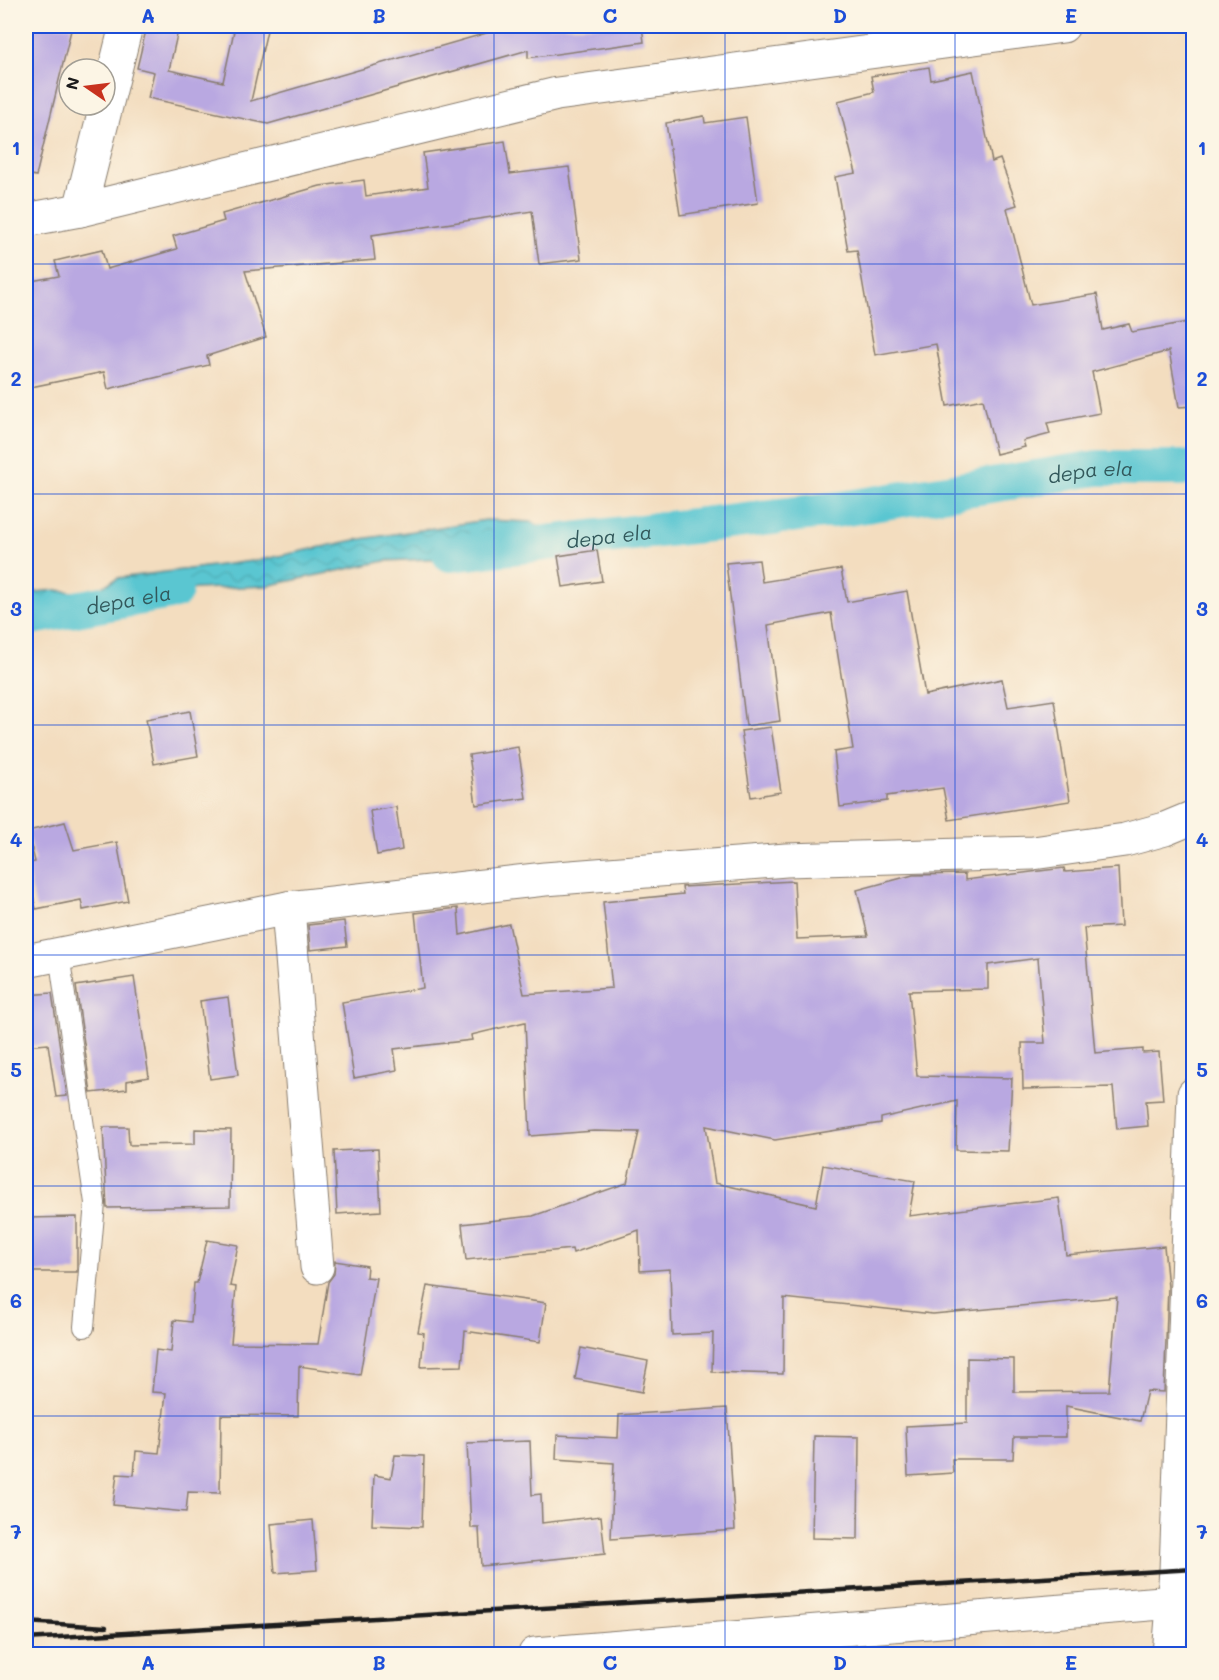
<svg xmlns="http://www.w3.org/2000/svg" width="1219" height="1680" font-family="Mali,sans-serif">
	<style>
		.water { fill: url(#water-waves); stroke: #3b7176; stroke-width: 1.5 }
		.lines { fill: none; stroke-linecap: round; stroke-linejoin: round }
		.canal { stroke: #5ac6d1; stroke-width: 36 }
		.building { fill: #b9a8e1 }
		.lane-casing { stroke: #887c6e; stroke-width: 22 }
		.street-casing { stroke: #887c6e; stroke-width: 35 }
		.secondary-casing { stroke: #887c6e; stroke-width: 35 }
		.lane { stroke: #fff; stroke-width: 20 }
		.street { stroke: #fff; stroke-width: 33 }
		.secondary { stroke: #fff; stroke-width: 33 }
		.rail { stroke: #1c1c1c; stroke-width: 4.5 }
		.grid { fill: none; stroke: #1d4ed8; stroke-width: 1.5; stroke-opacity: 0.55 }
		.labels { text-anchor: middle; dominant-baseline: central; stroke-width: 4.5; stroke-linejoin: round; paint-order: stroke }
		.water-label { font-size: 20px; font-style: italic; fill: #32585b; stroke: #fcf5e5 }
		.neatline { fill: none; stroke: #1d4ed8; stroke-width: 2 }
		.grid-label { font-size: 20px; text-anchor: middle; font-weight: bold; fill: #1d4ed8 }
	</style>
	<defs>
		<pattern id="water-waves" width="16" height="10" patternUnits="userSpaceOnUse" patternTransform="scale(1.5)"><rect width="16" height="10" fill="#5ac6d1"/><path d="M0 5q4-4 8 0t8 0" fill="none" stroke="#4eaab3"/></pattern>
	</defs>
	<rect width="100%" height="100%" fill="#fcf5e5"/>
	<filter id="ink" filterUnits="userSpaceOnUse"><feTurbulence type="fractalNoise" baseFrequency=".0167" numOctaves="2"/><feDisplacementMap in="SourceGraphic" scale="12" xChannelSelector="R" yChannelSelector="G"/><feConvolveMatrix kernelMatrix="1 2 1 2 8 2 1 2 1" color-interpolation-filters="sRGB"/></filter>
	<filter id="wash" filterUnits="userSpaceOnUse"><feTurbulence type="fractalNoise" baseFrequency=".008" numOctaves="4" result="noise"/><feDisplacementMap in="SourceGraphic" scale="24" xChannelSelector="R" yChannelSelector="G"/><feGaussianBlur stdDeviation="1.35" result="paint"/><feColorMatrix in="noise" values="0 0 0 0 0 0 0 0 0 0 0 0 0 0 0 0 0 1.4 0 .05"/><feComposite in="paint" operator="in"/></filter>
	<g filter="url(#wash)">
		<rect width="100%" height="100%" fill="#f3ddbf"/>
		<polygon class="water" points="486,520 531,522 550,531 520,544 451,558 385,561 266,586 195,589 160,598 128,598 104,601 82,611 26,612 26,593 56,590 80,593 96,590 118,578 260,560 355,540"/>
		<g class="lines">
			<g class="canal">
				<path id="s1" d="M450,554L841,509L1097,468H1194"/>
				<path id="s2" d="M26,618L175,591"/>
			</g>
		</g>
		<g id="blocks">
			<g class="building">
				<polygon points="26,26 72,26 36,176 26,174"/>
				<polygon points="147,26 179,26 169,70 223,82 235,26 268,26 251,101 511,26 642,26 644,42 528,58 528,50 268,124 148,98 154,72 137,68"/>
				<polygon points="929,67 931,80 973,71 992,162 1000,159 1017,205 1007,208 1031,305 1097,294 1103,330 1129,324 1132,332 1194,321 1194,406 1179,407 1169,351 1092,372 1100,413 1047,423 1050,434 1023,441 1025,447 996,454 983,399 947,406 936,344 875,355 857,250 848,251 835,177 856,173 838,101 874,92 871,76"/>
				<polygon points="704,116 705,123 746,117 758,203 680,215 666,123"/>
				<polygon points="505,141 510,174 569,167 581,259 539,264 532,211 372,235 375,260 245,271 266,337 207,356 209,365 108,389 104,372 26,388 26,282 59,276 55,261 102,250 107,269 177,249 173,236 224,221 222,214 320,186 364,180 366,196 428,187 423,153"/>
				<polygon points="597,550 602,581 563,587 558,556"/>
				<polygon points="759,560 762,582 841,569 847,602 907,591 925,695 1002,679 1008,707 1054,700 1070,801 949,820 943,788 887,796 887,801 840,807 834,752 853,749 831,613 768,625 780,721 746,726 726,563"/>
				<polygon points="190,711 198,756 154,764 146,719"/>
				<polygon points="771,727 781,792 751,797 741,731"/>
				<polygon points="518,747 526,798 476,805 469,755"/>
				<polygon points="396,807 402,850 377,855 370,811"/>
				<polygon points="65,822 74,850 117,842 128,901 83,910 81,900 36,909 26,864 35,862 28,831"/>
				<polygon points="1064,868 1065,872 1118,868 1121,926 1084,928 1095,1053 1143,1049 1143,1053 1159,1052 1163,1100 1146,1101 1148,1126 1117,1129 1113,1087 1023,1089 1022,1043 1045,1043 1038,958 988,965 988,989 909,991 917,1076 1012,1078 1008,1151 956,1150 957,1101 881,1118 881,1123 775,1140 706,1126 715,1183 816,1206 823,1165 915,1181 909,1216 1059,1198 1066,1255 1164,1246 1168,1287 1164,1392 1147,1391 1140,1421 1066,1406 1066,1437 1014,1437 1013,1459 952,1459 953,1473 908,1476 906,1426 967,1423 967,1358 1014,1359 1014,1392 1109,1391 1117,1297 933,1314 784,1298 783,1374 712,1372 713,1333 672,1335 670,1269 640,1271 639,1230 573,1253 572,1249 466,1260 462,1224 533,1216 627,1183 639,1132 594,1131 530,1136 525,1022 471,1035 472,1040 394,1049 397,1070 354,1078 342,1002 423,988 415,913 458,908 460,935 509,924 524,994 612,988 603,902 683,894 682,887 794,881 797,939 868,936 857,890 913,875 965,874 965,880"/>
				<polygon points="344,921 347,946 310,950 308,925"/>
				<polygon points="134,977 149,1077 127,1081 127,1089 91,1093 76,986"/>
				<polygon points="52,993 67,1096 56,1097 48,1044 26,1046 26,995"/>
				<polygon points="228,997 238,1075 210,1079 200,1001"/>
				<polygon points="103,1127 128,1127 129,1145 195,1144 195,1129 231,1130 230,1206 107,1208"/>
				<polygon points="378,1149 381,1211 337,1214 334,1151"/>
				<polygon points="77,1217 77,1272 26,1272 26,1218"/>
				<polygon points="207,1240 238,1245 230,1286 236,1287 231,1343 318,1344 328,1282 334,1274 335,1261 367,1266 366,1277 376,1278 360,1375 299,1366 298,1416 221,1415 220,1493 188,1492 186,1512 113,1505 117,1474 134,1475 136,1451 159,1453 166,1393 152,1392 156,1350 171,1352 174,1320 191,1322 194,1283 197,1283"/>
				<polygon points="427,1286 546,1303 540,1342 465,1331 462,1366 421,1367 424,1333 418,1332"/>
				<polygon points="581,1348 648,1361 642,1392 575,1379"/>
				<polygon points="727,1408 735,1530 611,1539 614,1463 556,1459 557,1435 618,1438 619,1415"/>
				<polygon points="814,1436 859,1437 858,1539 812,1538"/>
				<polygon points="530,1441 532,1495 541,1494 542,1523 601,1516 605,1554 481,1566 479,1528 471,1528 467,1443"/>
				<polygon points="395,1455 424,1456 422,1527 372,1525 374,1475 391,1478"/>
				<polygon points="313,1520 317,1570 275,1573 271,1524"/>
			</g>
		</g>
	</g>
	<g filter="url(#ink)">
		<use href="#blocks" fill-opacity="0" stroke="#887c6e" stroke-width="1.5"/>
		<g class="lines">
			<g class="lane-casing">
				<polyline id="lane" points="59,954 95,1203 84,1327"/>
			</g>
			<g class="street-casing">
				<g id="street">
					<polyline points="80,210 126,26"/>
					<polyline points="26,220 80,210 557,94 1063,26"/>
					<polyline points="288,908 317,1267"/>
					<polyline points="535,1654 1174,1602"/>
				</g>
			</g>
			<g class="secondary-casing">
				<g id="secondary">
					<polyline points="26,961 288,908 545,879 786,860 1033,853 1125,840 1165,829 1194,817"/>
					<polyline points="1169,1654 1176,1570 1194,1094"/>
				</g>
			</g>
			<use href="#lane" class="lane"/>
			<use href="#street" class="street"/>
			<use href="#secondary" class="secondary"/>
			<g class="rail">
				<polyline points="26,1622 106,1627"/>
				<polyline points="26,1639 1194,1569"/>
			</g>
		</g>
	</g>
	<path class="grid" d="M264,26V1654M494,26V1654M725,26V1654M955,26V1654M26,264H1194M26,494H1194M26,725H1194M26,955H1194M26,1186H1194M26,1416H1194"/>
	<g class="labels">
		<g class="water-label">
			<text stroke="none"><textPath href="#s1" startOffset="646">depa ela</textPath></text>
			<text stroke="none"><textPath href="#s1" startOffset="160">depa ela</textPath></text>
			<text stroke="none"><textPath href="#s2" startOffset="104">depa ela</textPath></text>
		</g>
	</g>
	<rect width="1219" height="1680" fill="none" stroke="#fcf5e5" stroke-width="66"/>
	<g transform="translate(87 87) rotate(284)"><circle r="28" fill="#fcf5e5" stroke="#a29e95" stroke-width="1.5"/>
	<path d="M0-4.5L10 22L0 15L-10 22Z" fill="#c8321e"/>
	<text y="-9" font-size="16" font-weight="bold" text-anchor="middle" fill="#1c1c1c">N</text>
	</g>
	<rect x="33" y="33" width="1153" height="1614" class="neatline"/>
	<g class="grid-label">
		<text x="148" y="23">A</text>
		<text x="379" y="23">B</text>
		<text x="610" y="23">C</text>
		<text x="840" y="23">D</text>
		<text x="1071" y="23">E</text>
		<text x="16" y="155">1</text>
		<text x="1202" y="155">1</text>
		<text x="16" y="386">2</text>
		<text x="1202" y="386">2</text>
		<text x="16" y="616">3</text>
		<text x="1202" y="616">3</text>
		<text x="16" y="847">4</text>
		<text x="1202" y="847">4</text>
		<text x="16" y="1077">5</text>
		<text x="1202" y="1077">5</text>
		<text x="16" y="1308">6</text>
		<text x="1202" y="1308">6</text>
		<text x="16" y="1539">7</text>
		<text x="1202" y="1539">7</text>
		<text x="148" y="1670">A</text>
		<text x="379" y="1670">B</text>
		<text x="610" y="1670">C</text>
		<text x="840" y="1670">D</text>
		<text x="1071" y="1670">E</text>
	</g>
</svg>
